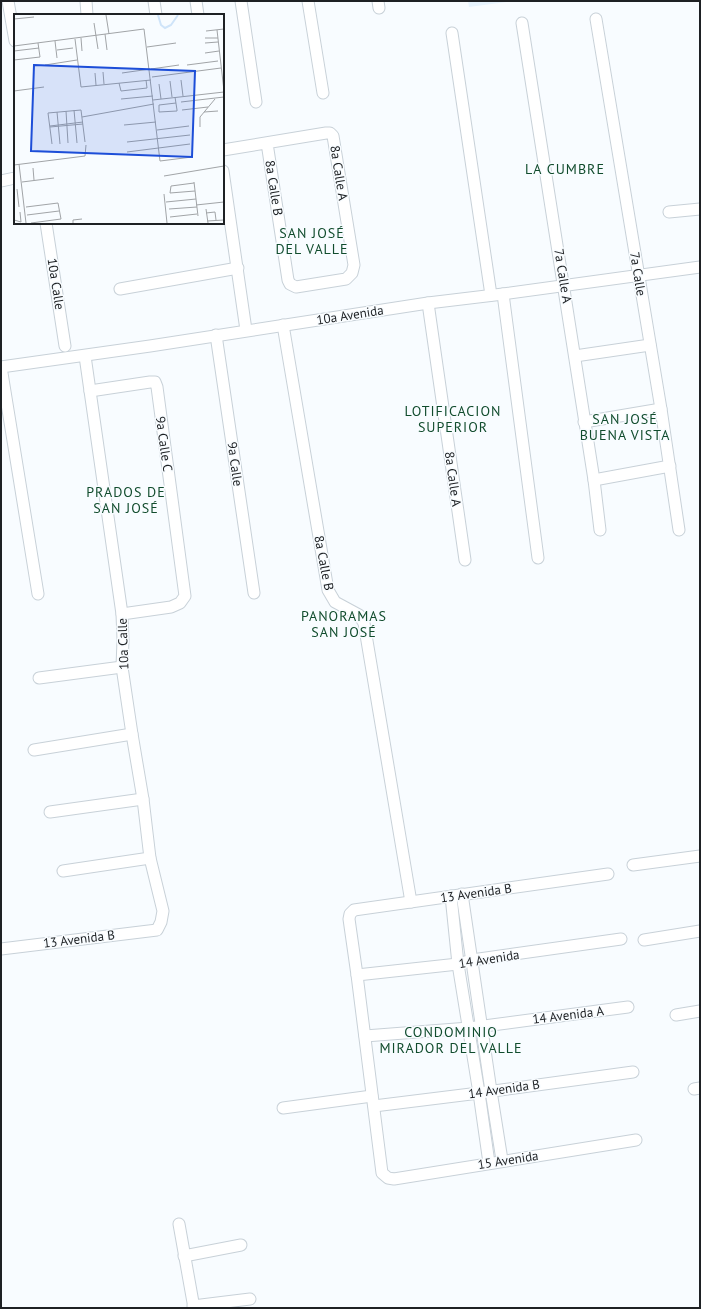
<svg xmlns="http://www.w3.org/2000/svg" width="701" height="1309" font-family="'PT Sans',sans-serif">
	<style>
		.built { fill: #e7f4fe }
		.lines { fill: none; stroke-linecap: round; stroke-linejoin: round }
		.minor-casing { stroke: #c8d1d8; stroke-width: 13 }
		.minor { stroke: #fff; stroke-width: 11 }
		.labels { text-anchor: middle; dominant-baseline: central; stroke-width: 3; stroke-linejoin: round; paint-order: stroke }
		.street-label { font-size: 13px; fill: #1e2124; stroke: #f8fcff }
		.neighbourhood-label { font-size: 14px; letter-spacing: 1px; fill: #114c2d; stroke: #f8fcff }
		.inset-river { fill: none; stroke: #cfe4f9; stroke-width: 2 }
		.inset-road { fill: none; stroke: #a1a4a7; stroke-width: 1 }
		.view { fill: #1d4ed8; fill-opacity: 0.15; stroke: #1d4ed8; stroke-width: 2 }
		.inset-edge { fill: none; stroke: #1e2124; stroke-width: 2 }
	</style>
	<rect width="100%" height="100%" fill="#f8fcff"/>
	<polygon class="built" points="468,1 514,1 469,7"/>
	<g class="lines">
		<g class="minor-casing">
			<g id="minor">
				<polyline points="8,1 15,41"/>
				<polyline points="86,1 87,15"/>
				<polyline points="154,1 156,15"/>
				<polyline points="196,1 198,15"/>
				<polyline points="241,1 256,102"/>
				<polyline points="308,1 323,93"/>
				<polyline points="378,1 379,8"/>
				<polyline points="596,19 661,409 679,530"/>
				<polyline points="522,23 594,480 600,530"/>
				<polyline points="452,33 491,295"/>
				<polyline points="223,150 326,133 330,133 333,136 354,265 352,273 346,279 296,287 290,284 288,280 267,143"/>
				<polyline points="223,171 246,330"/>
				<polyline points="1,181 15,178"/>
				<polyline points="669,212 700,209"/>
				<polyline points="46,223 65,346"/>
				<polyline points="120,289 238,268"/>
				<polyline points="503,294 538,558"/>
				<polyline points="428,303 465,560"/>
				<polyline points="283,325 328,590 335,602 359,615 364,623 411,902"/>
				<polyline points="216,335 254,593"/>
				<polyline points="575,356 650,345"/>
				<polyline points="1,367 150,346 428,303 503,294 700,267"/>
				<polyline points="1,367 38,594"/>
				<polyline points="90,391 150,382 155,382 157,387 185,596 180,603 171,607 122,614"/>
				<polyline points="584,422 661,409"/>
				<polyline points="594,480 670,466"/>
				<polyline points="39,678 122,667"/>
				<polyline points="34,750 132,734"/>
				<polyline points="50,812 143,799"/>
				<polyline points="633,865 700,856"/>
				<polyline points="63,871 150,858"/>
				<polyline points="608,874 354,910 350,914 349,919 357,975 382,1173 388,1178 394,1179 636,1140"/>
				<polyline points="462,894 491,1091 502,1160"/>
				<polyline points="451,896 458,964 479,1093 489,1163"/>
				<polyline points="644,940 700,931"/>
				<polyline points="1,949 157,930 161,922 163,911 150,858 143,799 132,734 122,667 123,640 122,614 85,356"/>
				<polyline points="357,975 458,964 472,960 621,939"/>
				<polyline points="676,1015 700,1011"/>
				<polyline points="365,1036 469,1028 628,1007"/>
				<polyline points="694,1089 700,1088"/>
				<polyline points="374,1106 479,1093 633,1072"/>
				<polyline points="283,1108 372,1096"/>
				<polyline points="179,1224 194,1308"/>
				<polyline points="184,1256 241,1245"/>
				<polyline points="193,1306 250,1299"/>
			</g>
		</g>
		<use href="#minor" class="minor"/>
	</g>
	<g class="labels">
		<g class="street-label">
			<text transform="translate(339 173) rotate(81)">8a Calle A</text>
			<text transform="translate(274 188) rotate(81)">8a Calle B</text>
			<text transform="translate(638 274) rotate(81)">7a Calle</text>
			<text transform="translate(563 276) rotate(81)">7a Calle A</text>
			<text transform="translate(56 284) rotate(81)">10a Calle</text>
			<text transform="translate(350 315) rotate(-9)">10a Avenida</text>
			<text transform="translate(164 444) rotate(82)">9a Calle C</text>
			<text transform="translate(235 464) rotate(82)">9a Calle</text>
			<text transform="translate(453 479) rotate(82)">8a Calle A</text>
			<text transform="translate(324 563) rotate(79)">8a Calle B</text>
			<text transform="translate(123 644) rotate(-92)">10a Calle</text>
			<text transform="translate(476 893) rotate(-8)">13 Avenida B</text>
			<text transform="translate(79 939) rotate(-7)">13 Avenida B</text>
			<text transform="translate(489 959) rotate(-9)">14 Avenida</text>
			<text transform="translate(568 1015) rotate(-7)">14 Avenida A</text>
			<text transform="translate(504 1089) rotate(-8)">14 Avenida B</text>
			<text transform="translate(508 1160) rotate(-9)">15 Avenida</text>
		</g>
		<g class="neighbourhood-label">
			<text x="565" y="169">LA CUMBRE</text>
			<text x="312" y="233">SAN JOSÉ<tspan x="312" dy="16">DEL VALLE</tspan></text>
			<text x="453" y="411">LOTIFICACION<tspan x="453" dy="16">SUPERIOR</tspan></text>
			<text x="625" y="419">SAN JOSÉ<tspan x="625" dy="16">BUENA VISTA</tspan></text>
			<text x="126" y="492">PRADOS DE<tspan x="126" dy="16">SAN JOSÉ</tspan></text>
			<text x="344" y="616">PANORAMAS<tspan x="344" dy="16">SAN JOSÉ</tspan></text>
			<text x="451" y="1032">CONDOMINIO<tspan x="451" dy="16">MIRADOR DEL VALLE</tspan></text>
		</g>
	</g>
	<g transform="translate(14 14)">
		<rect width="210" height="210" fill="#f8fcff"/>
		<path class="inset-river" d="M144,1L147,11L151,14L157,11L164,1"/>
		<path class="inset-road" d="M92,1L95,20M0,5L20,3M80,9L84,35M203,16L210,77M192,17L210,15M91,20L93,36M67,24L68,37M191,24H204M61,25L67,73L137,66M41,27L43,44M191,29L204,28M0,32L130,15L146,147L178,143M133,33L162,29M43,36L59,34M0,37L25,34M191,39L205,37M0,46L26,43L24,29M31,51L63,46M173,51L204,47M137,55L165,51M89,58L90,70M81,59L82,71M108,59L136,55M138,63L207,54M167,66L169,82M156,67L158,83M105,69L107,77L133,74L132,66M145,70L147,85M0,77L30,73M161,83L163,96V97L145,98V91L162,89M107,85L139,82M139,86L210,78M167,88L210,83M60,96L63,129M168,96L194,93M52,97L54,129M43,98L46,130M190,98L204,97M68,103L140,90M110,111L142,108M36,112L69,108M36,113L69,110M186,113V103L201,85M143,116L175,112M113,128L176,121M38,130L34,99L67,96L71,128M113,138L176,130M5,150L12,209M0,151L71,142L72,131M19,154L20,166M150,162L210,152M8,168L40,164M180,168L184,202M180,169L157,172L156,179L181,177M3,175L5,193M150,180L153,209M152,188L182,185M182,191L210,188M12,193L44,189L47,205M155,195L183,193M192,195L194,209M192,199L201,198L202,206M13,201L45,197M156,203L183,200M0,206L7,208L6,198M193,207L210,206M17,209L47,205M59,209V206L68,205"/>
		<path class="view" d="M20,51L181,57L178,143L17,137Z"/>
		<rect width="210" height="210" class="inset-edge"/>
	</g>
	<rect width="701" height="1309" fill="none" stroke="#1e2124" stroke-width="4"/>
</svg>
